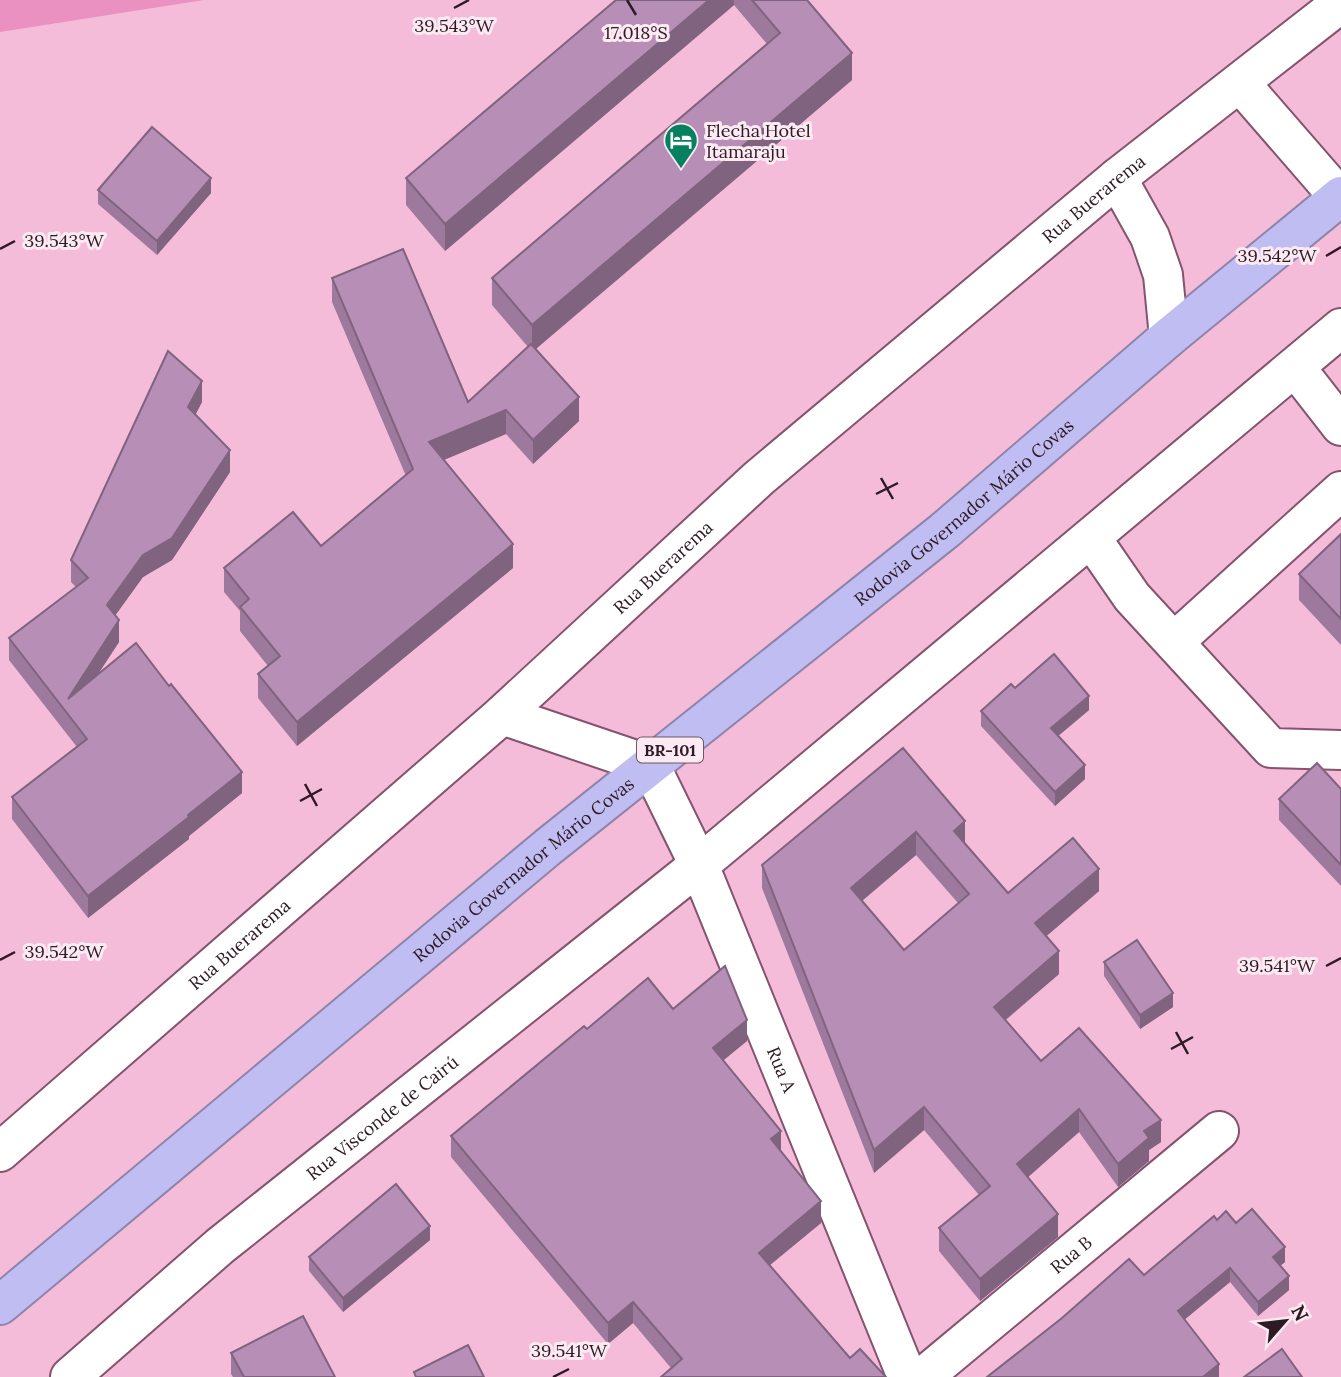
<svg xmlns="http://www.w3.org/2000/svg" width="1341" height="1377" font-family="Lora,serif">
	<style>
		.green { fill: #eb91c1 }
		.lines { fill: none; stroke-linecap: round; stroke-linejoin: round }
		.minor-casing { stroke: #84536d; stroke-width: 42 }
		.highway-casing { stroke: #8d84aa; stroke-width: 42 }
		.minor { stroke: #fff; stroke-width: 38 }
		.highway { stroke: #c0bdf2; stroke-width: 38 }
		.wall { fill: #9d7a9d; fill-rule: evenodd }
		.shaded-wall { fill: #80637f }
		.building { fill: #b78eb6; stroke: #80637f; stroke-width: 2; fill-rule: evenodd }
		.ticks { fill: none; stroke: #2e1a25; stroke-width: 2.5 }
		.labels { text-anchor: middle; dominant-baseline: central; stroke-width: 6; stroke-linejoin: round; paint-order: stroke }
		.shield { fill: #fceaf3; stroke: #6c5863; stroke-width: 2 }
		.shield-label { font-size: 16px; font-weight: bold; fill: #2e1a25 }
		.poi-label { font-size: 18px; fill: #2e1a25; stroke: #fceaf3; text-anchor: start }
		.street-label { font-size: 18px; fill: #2e1a25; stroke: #fceaf3 }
		.ticks-label { font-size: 18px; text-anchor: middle; fill: #2e1a25; stroke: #fceaf3; stroke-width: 6; stroke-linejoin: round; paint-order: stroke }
	</style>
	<rect width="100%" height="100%" fill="#f5bcd9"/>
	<polygon class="green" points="0,0 204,0 0,32"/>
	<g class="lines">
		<g class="minor-casing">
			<g id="minor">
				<polyline points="1240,83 1339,197"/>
				<polyline points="1117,178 1150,237 1163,275 1169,337"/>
				<polyline points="1295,367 1341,426"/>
				<polyline points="1092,539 1132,597 1271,748 1341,750"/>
				<polyline points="1174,642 1341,491"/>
				<path id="s1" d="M502,715L650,765L699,865L907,1377"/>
				<path id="s2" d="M0,1152L502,715L759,478L1117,178L1341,3"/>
				<path id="s3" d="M70,1377L220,1246L699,865L1341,328"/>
				<path id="s4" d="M923,1377L1219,1131"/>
			</g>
		</g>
		<g class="highway-casing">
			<g id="highway">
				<path id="s5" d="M0,1305L548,847L944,531L1169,337L1341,196"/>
			</g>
		</g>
		<use href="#minor" class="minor"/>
		<use href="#highway" class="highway"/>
	</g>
	<g class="wall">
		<polygon points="616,0 807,0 852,80 536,349 579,421 533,464 506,434 444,460 513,568 297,746 258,698 258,674 268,666 240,631 240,611 224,592 224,568 321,546 406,476 332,302 332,278 468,402 528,347 492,305 492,278 767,44 734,5 445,251 406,205 406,178"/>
		<polygon points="98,190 211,193 157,255 98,204"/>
		<polygon points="202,402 195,415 230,472 172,560 143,577 115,615 119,642 98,674 242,793 189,836 189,839 88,918 12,819 12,797 77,747 9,660 9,638 76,587 71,582 71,560"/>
		<polygon points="1341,534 1341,645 1299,600 1299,574"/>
		<polygon points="1015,688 1089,710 1058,736 1085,779 1055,806 981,726 981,711"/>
		<path d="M903,748L965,843L1008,893L1099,891L1046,936L1059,974L1006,1020L1041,1061L1161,1142L1149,1150V1161L1118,1187L1079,1132L1027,1177L1058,1237L980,1301L939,1251V1228L979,1195L924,1130L874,1173L762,888V865ZM916,855L958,903L904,950L862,901Z"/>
		<polygon points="1341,789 1341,886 1279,820 1279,799"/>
		<polygon points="1104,962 1173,1007 1140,1029 1104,976"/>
		<polygon points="673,1009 747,1041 723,1060 781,1151 821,1223 770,1265 850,1358 886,1377 671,1368 633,1323 608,1344 451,1157 451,1136 587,1029"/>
		<polygon points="1217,1220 1236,1223 1285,1262 1280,1266 1289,1290 1258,1316 1230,1282 1184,1320 1219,1377 1144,1275"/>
		<polygon points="430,1240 343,1312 309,1271 309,1257"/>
		<polygon points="231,1353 335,1377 233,1377 231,1374"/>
	</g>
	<g class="shaded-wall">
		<polygon points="709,0 734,0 734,5 445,251 445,224"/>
		<polygon points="852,53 852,80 532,352 532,325"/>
		<polygon points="211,178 211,193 157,255 157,241"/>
		<polygon points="202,381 202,402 188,429 188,407"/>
		<polygon points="579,397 579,421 533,464 533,440"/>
		<polygon points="506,410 506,434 429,466 429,442"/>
		<polygon points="230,450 230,472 172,560 143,577 107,627 107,605 143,555"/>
		<polygon points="513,544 513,568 297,746 297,722"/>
		<polygon points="119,620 119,642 70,717 68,699"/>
		<polygon points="1089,696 1089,710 1051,742 1051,728"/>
		<polygon points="1085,765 1085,779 1055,806 1055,792"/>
		<polygon points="242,772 242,793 189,836 189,839 88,918 88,896"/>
		<polygon points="965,821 965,844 954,831"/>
		<polygon points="916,832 916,855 851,910 851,888"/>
		<polygon points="1099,869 1099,891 1035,946 1035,923"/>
		<polygon points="1059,951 1059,974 994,1029 994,1007"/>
		<polygon points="1173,993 1173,1007 1140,1029 1140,1015"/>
		<polygon points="747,1020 747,1041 713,1069 713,1048"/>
		<polygon points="924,1107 924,1130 874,1173 874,1150"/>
		<polygon points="1079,1109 1079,1132 1017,1187 1017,1164"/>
		<polygon points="1161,1120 1161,1142 1149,1150 1149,1161 1118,1187 1118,1164 1144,1131"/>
		<polygon points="781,1131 781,1152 771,1139"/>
		<polygon points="821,1201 821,1223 759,1274 759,1253"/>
		<polygon points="1058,1214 1058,1237 980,1301 980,1279"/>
		<polygon points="430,1226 430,1240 343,1312 343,1298"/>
		<polygon points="1285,1247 1285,1262 1273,1271 1273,1257"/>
		<polygon points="1230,1268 1230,1282 1178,1325 1178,1311"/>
		<polygon points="1289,1276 1289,1290 1258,1316 1258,1302"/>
		<polygon points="633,1302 633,1323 608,1344 608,1323"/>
		<polygon points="1219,1364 1219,1377 1203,1377"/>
	</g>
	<g class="building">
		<polygon points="616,0 709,0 445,224 406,178"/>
		<polygon points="752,0 807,0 852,53 532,325 492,278 780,33"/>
		<polygon points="152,127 211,178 157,241 98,190"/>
		<polygon points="403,249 468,402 531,344 579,397 533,440 506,410 429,442 513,544 297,722 258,674 280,656 240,607 249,599 224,568 293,512 321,546 413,469 332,278"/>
		<polygon points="168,351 202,381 188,407 230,450 172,538 143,555 107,605 119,620 68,699 136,643 169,686 171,684 242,772 188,815 189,817 88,896 12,797 87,739 9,638 88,578 71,560"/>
		<polygon points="1341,534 1341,619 1299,574"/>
		<polygon points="1054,654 1089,696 1051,728 1085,765 1055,792 981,711 1011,684 1015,688"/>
		<path d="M903,748L965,821L954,831L1008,893L1073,838L1099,869L1035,923L1059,951L994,1007L1041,1061L1079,1028L1161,1120L1144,1131L1149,1138L1118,1164L1079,1109L1017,1164L1058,1214L980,1279L939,1228L990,1186L924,1107L874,1150L762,865ZM916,832L969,894L904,950L851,888Z"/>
		<polygon points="1317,763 1341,789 1341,865 1279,799"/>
		<polygon points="1137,940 1173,993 1140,1015 1104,962"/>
		<polygon points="725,966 747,1020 713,1048 781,1131 771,1139 821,1201 759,1253 850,1358 860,1349 886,1377 661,1377 682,1359 633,1302 608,1323 451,1136 584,1026 587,1029 648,978 673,1009"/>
		<polygon points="396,1184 430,1226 343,1298 309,1257"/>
		<polygon points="1252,1209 1285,1247 1273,1257 1289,1276 1258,1302 1230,1268 1178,1311 1219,1364 1203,1377 987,1377 1062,1318 1129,1259 1144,1275 1214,1216 1217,1220 1226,1211 1236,1223"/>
		<polygon points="303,1316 335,1377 244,1377 231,1353"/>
		<polygon points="468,1345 484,1377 416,1377 414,1372"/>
		<polygon points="1282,1349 1302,1377 1244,1377"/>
	</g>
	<path class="ticks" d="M627,0L636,15M454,8L469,0M0,249L15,241M1326,256L1341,247M881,478L893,499M876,494L898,483M305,784L317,806M300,801L322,789M0,960L15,952M1326,966L1341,958M1176,1032L1188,1054M1171,1049L1193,1037M553,1377L569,1369"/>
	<defs>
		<g id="hotel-pin" transform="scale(1.75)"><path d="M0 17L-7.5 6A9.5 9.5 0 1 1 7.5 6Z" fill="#06805f" stroke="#fceaf3"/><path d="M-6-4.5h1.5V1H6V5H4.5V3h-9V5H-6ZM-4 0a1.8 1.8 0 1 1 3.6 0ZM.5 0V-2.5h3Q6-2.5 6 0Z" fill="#fff"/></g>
	</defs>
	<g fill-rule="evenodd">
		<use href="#hotel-pin" x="681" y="140"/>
	</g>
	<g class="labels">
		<rect class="shield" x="637" y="737.5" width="66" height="25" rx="5"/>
		<g class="shield-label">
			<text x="670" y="750">BR-101</text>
		</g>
		<g class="poi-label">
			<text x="706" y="130">Flecha Hotel<tspan x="706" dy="21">Itamaraju</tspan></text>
		</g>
		<g class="street-label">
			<text stroke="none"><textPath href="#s2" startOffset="1451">Rua Buerarema</textPath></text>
			<text stroke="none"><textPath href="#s5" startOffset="1248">Rodovia Governador Mário Covas</textPath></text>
			<text stroke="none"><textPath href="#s2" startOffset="884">Rua Buerarema</textPath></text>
			<text stroke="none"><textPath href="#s5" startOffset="681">Rodovia Governador Mário Covas</textPath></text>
			<text stroke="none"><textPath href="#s2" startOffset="317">Rua Buerarema</textPath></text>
			<text stroke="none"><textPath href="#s1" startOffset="488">Rua A</textPath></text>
			<text stroke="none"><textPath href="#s3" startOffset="406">Rua Visconde de Cairú</textPath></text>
			<text stroke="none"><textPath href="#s4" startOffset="192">Rua B</textPath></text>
		</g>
	</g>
	<g class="ticks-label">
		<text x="454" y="32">39.543°W</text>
		<text x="636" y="39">17.018°S</text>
		<text x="64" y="247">39.543°W</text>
		<text x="1277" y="262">39.542°W</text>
		<text x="64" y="958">39.542°W</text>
		<text x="1277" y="972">39.541°W</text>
		<text x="569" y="1357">39.541°W</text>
	</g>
	<g transform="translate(1285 1321) rotate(62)" stroke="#fceaf3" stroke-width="5" paint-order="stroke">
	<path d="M0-5L12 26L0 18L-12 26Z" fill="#2e1a25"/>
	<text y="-10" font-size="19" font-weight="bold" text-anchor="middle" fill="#2e1a25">N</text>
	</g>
</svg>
